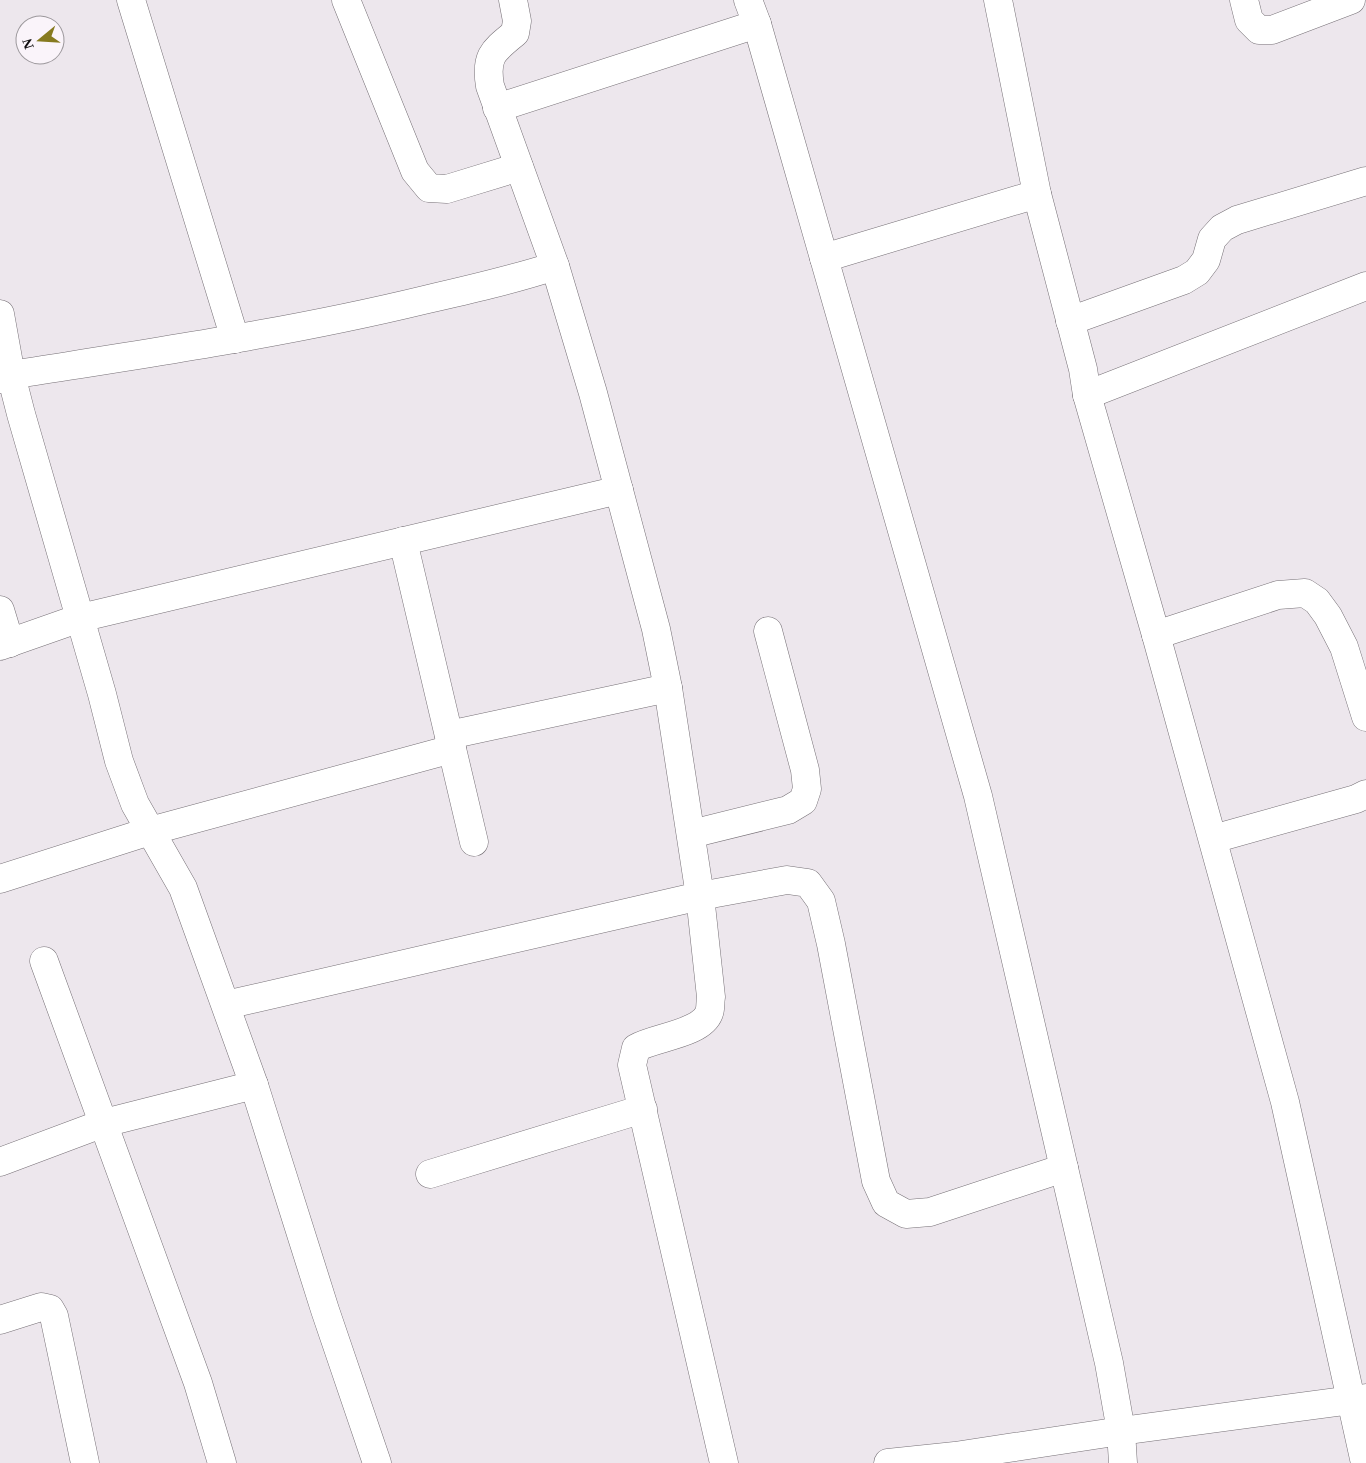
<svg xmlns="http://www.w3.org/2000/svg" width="1366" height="1463" font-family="'Times New Roman',serif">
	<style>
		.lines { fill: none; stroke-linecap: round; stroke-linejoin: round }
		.minor-casing { stroke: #767076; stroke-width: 29 }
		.minor { stroke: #fff; stroke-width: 28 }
	</style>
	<rect width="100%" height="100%" fill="#ede7ed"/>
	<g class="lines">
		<g class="minor-casing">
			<g id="minor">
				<polyline points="131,0 235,339"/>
				<polyline points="346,0 415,171 429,188 447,189 519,167"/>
				<polyline points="748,0 757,24 978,796 1109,1363 1121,1431 1123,1463"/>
				<polyline points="998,0 1037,194 1083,369 1087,395 1156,635 1285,1102 1365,1463"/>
				<polyline points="1244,0 1249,20 1259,30 1272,30 1351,0"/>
				<polyline points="497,108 757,24"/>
				<polyline points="824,258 1037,194"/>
				<polyline points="0,314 11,375 21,414 102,694 119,761 135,804 183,888 254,1085 325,1310 377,1463"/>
				<polyline points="1070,321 1184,280 1197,272 1206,260 1212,239 1222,228 1237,220 1366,181"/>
				<path d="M0,379L11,375C149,353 288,333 424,300C468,290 512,280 555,266"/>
				<polyline points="1087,395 1366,286"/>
				<polyline points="403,541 474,842"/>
				<polyline points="0,610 10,643"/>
				<polyline points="1156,635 1278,595 1305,593 1317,601 1328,616 1344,647 1366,717"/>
				<polyline points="0,646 80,618 619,490"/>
				<polyline points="449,735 668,688"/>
				<polyline points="691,834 788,810 803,801 807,789 805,770 768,631"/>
				<polyline points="1213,839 1356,799 1366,794"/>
				<polyline points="0,879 150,831 452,749"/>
				<polyline points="44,961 198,1383 222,1463"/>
				<path d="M226,1005L700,896L668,688L656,629L593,393L555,266L490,86C485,56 493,51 515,33L517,21L513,0"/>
				<polyline points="0,1162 104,1123 254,1085"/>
				<polyline points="430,1174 643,1109"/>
				<polyline points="0,1320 41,1307 50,1309 54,1316 85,1463"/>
				<path d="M724,1463L632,1065L636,1048C655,1037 701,1034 709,1013C711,1008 710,1002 711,997L700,896L787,880L808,883L821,901L831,944L876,1181L886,1203L906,1214L930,1212L1064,1168"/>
				<polyline points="888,1463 955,1456 1121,1431 1366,1398"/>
			</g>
		</g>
		<use href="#minor" class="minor"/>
	</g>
	<g transform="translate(40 40) rotate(252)"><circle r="24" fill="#faf4fa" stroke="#9c989c"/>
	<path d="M0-4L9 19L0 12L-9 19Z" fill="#867a1f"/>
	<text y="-8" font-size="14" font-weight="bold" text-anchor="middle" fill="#0f0d0f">N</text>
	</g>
</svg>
